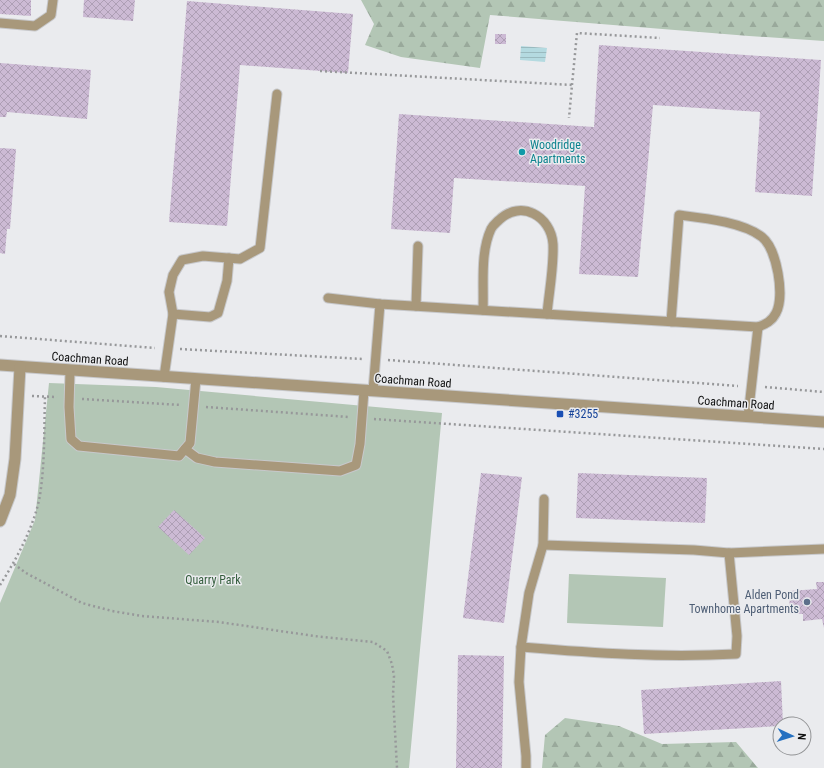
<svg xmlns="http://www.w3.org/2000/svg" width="824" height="768" font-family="'Roboto Condensed',sans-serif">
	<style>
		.forest { fill: url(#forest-firs) }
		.park { fill: #b3c6b5 }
		.water { fill: url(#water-rules) }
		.building { fill: url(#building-cross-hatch) }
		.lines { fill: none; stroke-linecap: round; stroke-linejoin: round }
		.service-casing { stroke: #c7c8cb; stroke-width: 11 }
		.tertiary-casing { stroke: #c7c8cb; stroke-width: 13 }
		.path { stroke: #97989a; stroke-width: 2.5; stroke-dasharray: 2 3; stroke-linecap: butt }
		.service { stroke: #a8987b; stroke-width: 9 }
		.tertiary { stroke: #a8987b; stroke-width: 11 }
		.culture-dot { fill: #0f9aa8; stroke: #eaebee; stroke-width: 1.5 }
		.transit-dot { fill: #1a4fb4; stroke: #eaebee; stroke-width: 1.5 }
		.service-dot { fill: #5c6f8a; stroke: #eaebee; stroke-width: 1.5 }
		.labels { text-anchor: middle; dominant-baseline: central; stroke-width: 3; stroke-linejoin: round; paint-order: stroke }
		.culture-label { font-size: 12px; fill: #0d838f; stroke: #eaebee; text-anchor: start }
		.street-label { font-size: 12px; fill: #101111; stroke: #eaebee }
		.transit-label { font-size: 12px; fill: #164399; stroke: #eaebee; text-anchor: start }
		.park-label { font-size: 12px; fill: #355e3e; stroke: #eaebee }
		.service-label { font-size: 12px; fill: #4e5e75; stroke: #eaebee; text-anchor: end }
	</style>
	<defs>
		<pattern id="forest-firs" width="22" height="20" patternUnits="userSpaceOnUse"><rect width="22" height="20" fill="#b3c6b5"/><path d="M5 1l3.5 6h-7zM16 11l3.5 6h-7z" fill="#99a99b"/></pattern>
		<pattern id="water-rules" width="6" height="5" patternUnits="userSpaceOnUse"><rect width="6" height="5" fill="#b4dae0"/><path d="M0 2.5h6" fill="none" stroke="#9ababf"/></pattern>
		<pattern id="building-cross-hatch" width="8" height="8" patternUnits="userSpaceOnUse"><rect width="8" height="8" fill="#ccbad4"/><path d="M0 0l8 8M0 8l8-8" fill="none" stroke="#ae9fb5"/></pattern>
	</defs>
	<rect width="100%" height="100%" fill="#eaebee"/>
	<g class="forest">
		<polygon points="361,0 824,0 824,41 749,36 490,15 480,68 401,57 365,45 374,24"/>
		<polygon points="565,718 619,726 662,744 736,742 758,768 542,768 545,735"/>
	</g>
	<g class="park">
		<polygon points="49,383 156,387 442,413 409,768 0,768 0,603 35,520"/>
		<polygon points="569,574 666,578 663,627 567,623"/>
	</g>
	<polygon class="water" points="521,46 547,48 545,62 520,60"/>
	<g class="building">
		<polygon points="0,0 31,0 31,16 0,14"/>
		<polygon points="84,0 135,0 133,21 83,17"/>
		<polygon points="187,1 353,14 348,73 240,65 227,226 169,222"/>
		<rect x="495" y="34" width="11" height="10"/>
		<polygon points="599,45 821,60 812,196 755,192 760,112 653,105 638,277 579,274 585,186 454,178 450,233 391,229 399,114 594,127"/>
		<polygon points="0,63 91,70 87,119 7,112 6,117 0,117"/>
		<polygon points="0,148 16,149 10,229 7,229 5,254 0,253"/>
		<polygon points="481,473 522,477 504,623 463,618"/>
		<polygon points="578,473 707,478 705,523 576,518"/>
		<polygon points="174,510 205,538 189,555 158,527"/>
		<polygon points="816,582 824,582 824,628 822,619 803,621 803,614 790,614 789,591 817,589"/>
		<polygon points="458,655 504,656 502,768 456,768"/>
		<polygon points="781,681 783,724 780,724 780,726 644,734 641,690"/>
	</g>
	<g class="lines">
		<g class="service-casing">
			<g id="service">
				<polyline points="0,23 35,26 51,15 53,0"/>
				<path d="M328,298L380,304L758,327C766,324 772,321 776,313C785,296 777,249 762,237C743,222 703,218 679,215L671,322"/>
				<polyline points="416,306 418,246"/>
				<path d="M483,310C484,284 480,253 491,229C493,225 496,223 499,220C521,199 551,216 553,244C554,267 549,292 547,314"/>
				<polyline points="173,314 210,317 218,313 227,281 229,258"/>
				<polyline points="70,371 69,407 71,439 79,446 179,456 190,443 196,379"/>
				<polyline points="164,377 173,314 169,292 173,275 182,260 203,256 240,259 260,248 277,94"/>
				<polyline points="373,391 380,304"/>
				<polyline points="748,417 758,327"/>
				<polyline points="185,449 197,458 215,462 340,471 356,465 360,444 364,391"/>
				<polyline points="543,545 694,550 729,553 824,549"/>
				<path d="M521,647C594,653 663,658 736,654L737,636L729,553"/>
				<polyline points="526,768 526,756 519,682 521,647 529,593 543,545 544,499"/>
			</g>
		</g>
		<g class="tertiary-casing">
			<g id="tertiary">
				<polyline points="0,365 824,422"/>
				<polyline points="0,521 10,495 15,459 20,367"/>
			</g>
		</g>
		<g class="path">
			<polyline points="320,71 572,85 569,118"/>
			<polyline points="572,85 577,33 660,38"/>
			<polyline points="0,336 155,348"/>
			<polyline points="180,349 363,359"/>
			<polyline points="388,360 738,386"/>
			<polyline points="765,387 824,392"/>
			<polyline points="32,396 57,397"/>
			<polyline points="82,399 181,405"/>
			<polyline points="206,407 349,417"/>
			<polyline points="374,419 824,449"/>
			<polyline points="14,564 26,573 82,603 112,611 142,616 219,622 314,636 373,642 387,651 392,664 394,676 393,695 397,768"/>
			<path d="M0,585C16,560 35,525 40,495C45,463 44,429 45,397"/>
		</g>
		<use href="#service" class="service"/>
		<use href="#tertiary" class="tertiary"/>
	</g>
	<circle class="culture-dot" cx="522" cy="152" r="4"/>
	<rect class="transit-dot" x="556" y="410" width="8" height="8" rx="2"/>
	<circle class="service-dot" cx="807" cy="602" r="4"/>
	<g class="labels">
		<g class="culture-label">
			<text x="530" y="145">Woodridge<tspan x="530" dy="14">Apartments</tspan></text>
		</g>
		<g class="street-label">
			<text transform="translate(90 359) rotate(4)">Coachman Road</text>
			<text transform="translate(413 381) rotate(4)">Coachman Road</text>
			<text transform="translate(736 403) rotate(4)">Coachman Road</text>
		</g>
		<g class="transit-label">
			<text x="568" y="414">#3255</text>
		</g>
		<g class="park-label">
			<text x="213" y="580">Quarry Park</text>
		</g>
		<g class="service-label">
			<text x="799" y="595">Alden Pond<tspan x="799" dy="14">Townhome Apartments</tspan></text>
		</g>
	</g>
	<g transform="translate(792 736) rotate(94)"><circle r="19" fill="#eaebee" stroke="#939496"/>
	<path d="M0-3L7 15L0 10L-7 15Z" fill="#2671c1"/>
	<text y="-6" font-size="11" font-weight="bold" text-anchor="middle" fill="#101111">N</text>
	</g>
</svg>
